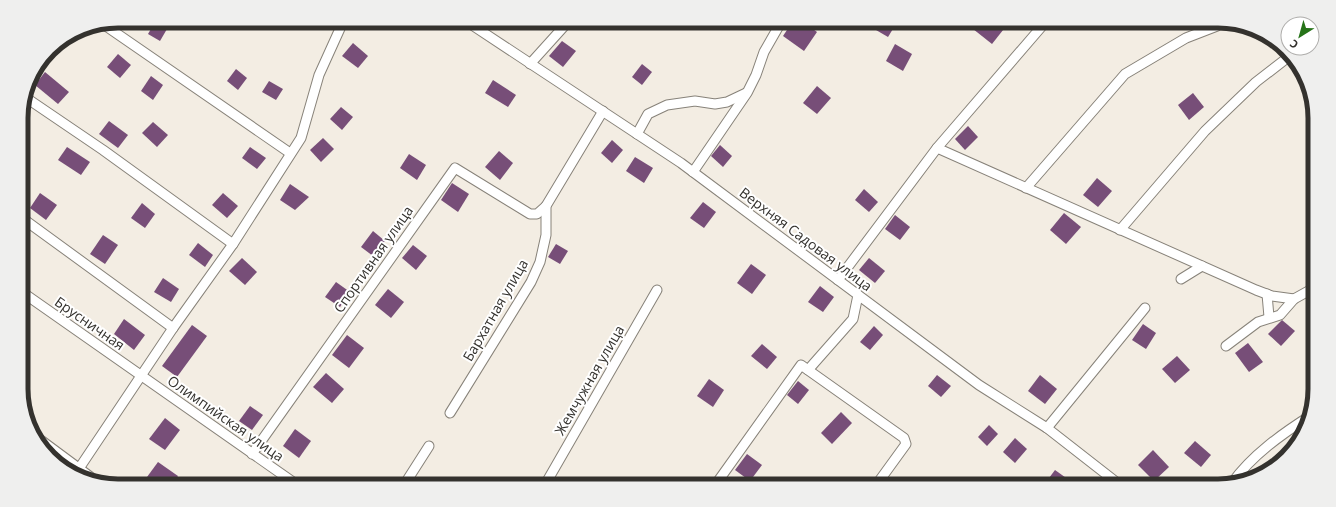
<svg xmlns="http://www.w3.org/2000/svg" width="1336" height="507" font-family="'Open Sans',sans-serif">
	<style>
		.building { fill: #774e78 }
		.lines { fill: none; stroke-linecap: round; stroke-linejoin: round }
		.minor-casing { stroke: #878279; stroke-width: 11 }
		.minor { stroke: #fff; stroke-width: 9 }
		.labels { text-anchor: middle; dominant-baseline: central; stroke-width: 4; stroke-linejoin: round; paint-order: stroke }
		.street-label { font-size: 14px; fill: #34322e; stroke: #fff }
		.rim { fill: none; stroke: #34322e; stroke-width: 5 }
	</style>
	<rect width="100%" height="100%" fill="#f3ede3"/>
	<g class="building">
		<polygon points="155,22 167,29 160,41 148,34"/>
		<polygon points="791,24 806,24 817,32 804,51 783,36"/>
		<polygon points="879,24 896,24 888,37 876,30"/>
		<polygon points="968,25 1007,25 992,44"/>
		<polygon points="562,41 576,51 563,67 549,56"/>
		<polygon points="353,43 368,56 358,68 342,56"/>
		<polygon points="895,44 912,54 903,71 886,61"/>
		<polygon points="118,54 131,65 120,78 107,67"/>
		<polygon points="642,64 652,72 642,85 632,77"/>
		<polygon points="236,69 247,78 238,90 227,81"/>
		<polygon points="45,72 69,92 58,104 35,85"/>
		<polygon points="151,76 163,85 153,100 141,91"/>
		<polygon points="493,80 516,95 508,107 485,93"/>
		<polygon points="269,81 283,89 276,100 262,92"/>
		<polygon points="817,86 831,98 817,114 803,103"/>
		<polygon points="1193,93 1204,107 1189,120 1178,105"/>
		<polygon points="341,107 353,117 342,130 330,119"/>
		<polygon points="109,121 128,135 118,148 99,134"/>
		<polygon points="153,122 168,135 157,147 142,133"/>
		<polygon points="968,126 978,137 965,150 955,139"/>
		<polygon points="323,138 334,149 321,162 310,150"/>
		<polygon points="612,140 623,150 612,163 601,153"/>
		<polygon points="720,145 732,156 723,167 711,156"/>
		<polygon points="67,147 90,162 81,175 58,160"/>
		<polygon points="250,147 266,158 257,169 242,158"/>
		<polygon points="499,151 513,163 500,180 485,167"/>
		<polygon points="409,154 426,165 417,180 400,168"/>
		<polygon points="635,157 653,168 644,183 626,171"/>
		<polygon points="1097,178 1112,191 1098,207 1083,195"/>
		<polygon points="452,183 469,194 458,212 441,200"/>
		<polygon points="290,184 309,197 295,210 280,200"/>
		<polygon points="864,189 878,202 869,212 855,200"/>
		<polygon points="40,193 57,205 46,220 30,208"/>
		<polygon points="223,193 238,206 227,218 212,205"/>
		<polygon points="703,202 716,212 704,228 690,218"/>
		<polygon points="142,203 155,214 145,228 131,218"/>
		<polygon points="1064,213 1081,227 1066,244 1050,230"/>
		<polygon points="895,215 910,227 900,240 885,229"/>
		<polygon points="373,231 385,241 373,256 361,247"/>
		<polygon points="103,235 118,245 105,264 90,254"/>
		<polygon points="198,243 213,255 205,267 189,255"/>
		<polygon points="556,244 568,251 560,264 548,257"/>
		<polygon points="413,245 427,256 416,270 402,258"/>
		<polygon points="242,258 257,272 245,285 229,271"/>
		<polygon points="869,258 885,271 875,283 859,270"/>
		<polygon points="751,264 766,275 752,294 737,283"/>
		<polygon points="163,278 179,289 171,302 154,292"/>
		<polygon points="336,282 350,292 340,307 325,297"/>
		<polygon points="820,286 834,297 823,312 808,302"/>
		<polygon points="388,289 404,302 391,318 375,305"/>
		<polygon points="124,319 145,335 134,350 114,334"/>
		<polygon points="1282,320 1295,331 1281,346 1268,334"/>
		<polygon points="1143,324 1156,333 1146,349 1132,340"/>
		<polygon points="192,325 207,336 177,377 162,366"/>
		<polygon points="874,326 883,335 870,350 860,342"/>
		<polygon points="347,335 364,348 349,368 332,355"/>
		<polygon points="1248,343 1263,362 1249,372 1235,353"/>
		<polygon points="762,344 777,357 767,369 751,356"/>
		<polygon points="1177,356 1190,370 1175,383 1162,369"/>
		<polygon points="326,373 344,389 332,403 313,387"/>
		<polygon points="937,375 951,386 941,397 928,386"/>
		<polygon points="1040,375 1057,389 1045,404 1028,391"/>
		<polygon points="709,379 724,390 713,407 697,396"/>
		<polygon points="798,381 809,390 798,404 787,395"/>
		<polygon points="250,406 263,415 252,430 239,421"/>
		<polygon points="841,412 852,423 832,444 821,433"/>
		<polygon points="165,418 180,430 165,450 149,439"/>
		<polygon points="989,425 998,434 987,446 978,437"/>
		<polygon points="295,429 311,441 299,458 283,446"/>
		<polygon points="1015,438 1027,449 1015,463 1003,452"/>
		<polygon points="1195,441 1211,455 1201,467 1184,453"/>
		<polygon points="1153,450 1169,467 1154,481 1138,465"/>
		<polygon points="747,454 762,465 750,481 735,470"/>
		<polygon points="158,462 178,476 175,481 153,481 147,477"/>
		<polygon points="1055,470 1076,485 1050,485 1046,482"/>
	</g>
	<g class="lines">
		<g class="minor-casing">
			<g id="minor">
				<polyline points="469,23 681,163 979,385 1047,428 1120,485"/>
				<polyline points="103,24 290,153"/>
				<polyline points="530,64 567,23"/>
				<polyline points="25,97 103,150 233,244"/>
				<polyline points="637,134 648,114 667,105 695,101 715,104 727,102 746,93"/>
				<polyline points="937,148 1256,290 1272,296 1294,299"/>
				<polyline points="693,172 747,93 756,75 764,52 780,24"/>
				<polyline points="1026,188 1125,74 1186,38 1217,26"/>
				<polyline points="22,218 173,328"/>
				<polyline points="1120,230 1205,131 1256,82 1291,55"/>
				<polyline points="1181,279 1202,266"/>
				<polyline points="838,280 937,148 1043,25"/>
				<polyline points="22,292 293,482"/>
				<polyline points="1267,294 1269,317"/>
				<polyline points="1226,346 1258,322 1280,315 1294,299 1312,289"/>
				<polyline points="808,370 853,319 858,295"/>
				<polyline points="450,413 531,282 540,262 546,235 546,206 603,111"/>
				<polyline points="1047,428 1145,308"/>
				<polyline points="38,438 96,481"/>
				<polyline points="252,454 455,168 530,214 537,214 546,206"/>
				<polyline points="76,473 173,328 233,244 301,138 319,75 343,22"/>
				<polyline points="406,482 429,446"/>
				<polyline points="546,483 657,290"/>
				<path d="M1232,483C1252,455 1282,434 1310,416"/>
				<polyline points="716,484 801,365 904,438 906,444 877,484"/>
			</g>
		</g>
		<use href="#minor" class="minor"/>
	</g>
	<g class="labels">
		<g class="street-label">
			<text transform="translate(806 239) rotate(37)">Верхняя Садовая улица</text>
			<text transform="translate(373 259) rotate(-55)">Спортивная улица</text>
			<text transform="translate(495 310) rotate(-60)">Бархатная улица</text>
			<text transform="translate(90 323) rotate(35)">Брусничная</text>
			<text transform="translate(589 380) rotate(-60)">Жемчужная улица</text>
			<text transform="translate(226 418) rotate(35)">Олимпийская улица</text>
		</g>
	</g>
	<path d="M0 0H1336V507H0ZM118 28H1218A90 90 0 0 1 1308 118V389A90 90 0 0 1 1218 479H118A90 90 0 0 1 28 389V118A90 90 0 0 1 118 28Z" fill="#efefee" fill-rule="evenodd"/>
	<path class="rim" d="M118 28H1218A90 90 0 0 1 1308 118V389A90 90 0 0 1 1218 479H118A90 90 0 0 1 28 389V118A90 90 0 0 1 118 28Z"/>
	<g transform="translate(1300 36) rotate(217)"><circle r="19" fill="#ffffff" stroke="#aeadab"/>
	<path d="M0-3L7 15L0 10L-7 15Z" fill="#267318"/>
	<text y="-6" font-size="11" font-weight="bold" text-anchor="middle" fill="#34322e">С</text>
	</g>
</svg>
